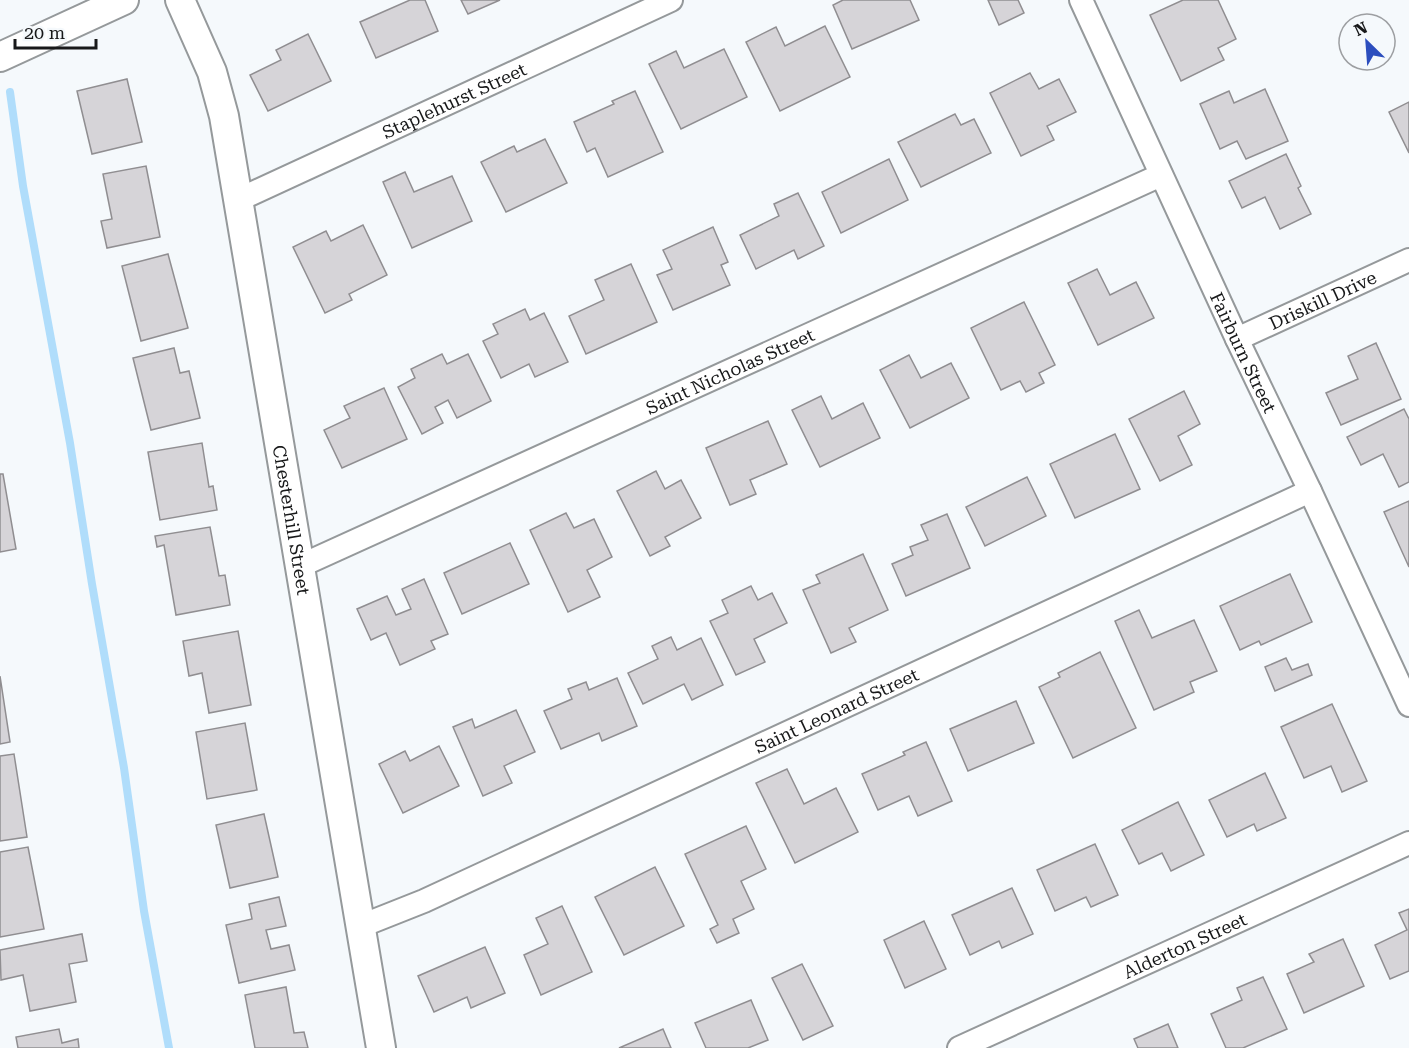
<svg xmlns="http://www.w3.org/2000/svg" width="1409" height="1048" font-family="'Roboto Serif',serif">
	<style>
		.lines { fill: none; stroke-linecap: round; stroke-linejoin: round }
		.stream { stroke: #b0ddfb; stroke-width: 8 }
		.building { fill: #d6d4d8; stroke: #908e91; stroke-width: 1.5 }
		.minor-casing { stroke: #95999b; stroke-width: 26 }
		.tertiary-casing { stroke: #95999b; stroke-width: 32 }
		.minor { stroke: #fff; stroke-width: 22 }
		.tertiary { stroke: #fff; stroke-width: 28 }
		.labels { text-anchor: middle; dominant-baseline: central; stroke-width: 6; stroke-linejoin: round; paint-order: stroke }
		.street-label { font-size: 18px; fill: #18191a; stroke: #f5f9fc }
	</style>
	<rect width="100%" height="100%" fill="#f5f9fc"/>
	<g class="lines">
		<polyline class="stream" points="10,92 23,186 70,443 92,584 124,768 144,911 169,1048"/>
	</g>
	<g class="building">
		<polygon points="410,0 425,0 438,31 376,58 360,22"/>
		<polygon points="461,0 500,0 468,14"/>
		<polygon points="843,0 910,0 919,20 852,49 833,5"/>
		<polygon points="988,0 1018,0 1024,13 999,25"/>
		<polygon points="1183,0 1218,0 1236,39 1218,48 1224,60 1181,81 1150,15"/>
		<polygon points="825,26 850,77 780,111 746,42 776,27 785,46"/>
		<polygon points="308,34 331,81 268,111 250,75 281,60 276,50"/>
		<polygon points="724,49 747,97 681,129 649,64 676,51 684,68"/>
		<polygon points="1030,73 1039,89 1059,79 1076,112 1047,126 1054,140 1021,156 990,93"/>
		<polygon points="127,79 142,142 92,154 77,91"/>
		<polygon points="1265,89 1288,141 1246,159 1237,141 1220,149 1200,104 1229,91 1234,103"/>
		<polygon points="635,91 663,152 608,177 595,148 587,152 574,122 614,104 612,101"/>
		<polygon points="1409,102 1409,153 1389,112"/>
		<polygon points="955,114 961,125 974,119 991,153 921,187 898,142"/>
		<polygon points="545,139 567,183 506,212 481,162 514,146 517,152"/>
		<polygon points="1286,154 1301,186 1298,188 1311,214 1280,229 1265,197 1242,208 1229,181"/>
		<polygon points="889,159 908,200 841,233 822,192"/>
		<polygon points="146,166 160,237 107,248 101,221 112,219 103,174"/>
		<polygon points="405,172 414,192 452,176 472,221 412,248 383,182"/>
		<polygon points="798,193 824,246 798,259 794,250 756,269 740,235 779,216 774,204"/>
		<polygon points="363,225 387,275 349,294 352,300 325,313 293,247 326,231 331,241"/>
		<polygon points="713,227 728,262 721,265 730,285 673,310 657,275 672,269 663,250"/>
		<polygon points="168,254 188,328 141,341 122,266"/>
		<polygon points="631,264 657,322 586,354 569,316 604,300 595,280"/>
		<polygon points="1097,269 1110,295 1136,282 1154,318 1098,345 1068,283"/>
		<polygon points="1024,302 1055,365 1039,373 1044,383 1026,392 1020,381 1001,390 971,328"/>
		<polygon points="525,309 530,320 544,313 568,362 535,377 529,364 501,378 483,341 498,334 493,324"/>
		<polygon points="1376,343 1401,399 1341,425 1326,393 1358,379 1348,356"/>
		<polygon points="174,348 180,373 189,371 200,418 151,430 133,358"/>
		<polygon points="442,354 447,364 468,354 491,401 457,418 448,400 435,407 443,423 422,434 398,387 415,378 411,369"/>
		<polygon points="909,355 921,378 951,363 969,398 910,428 880,370"/>
		<polygon points="384,388 407,439 342,468 324,430 350,418 344,406"/>
		<polygon points="1184,391 1200,424 1178,436 1192,465 1160,481 1129,419"/>
		<polygon points="821,396 832,419 863,403 880,438 820,467 792,410"/>
		<polygon points="1404,409 1409,419 1409,482 1399,487 1383,454 1361,465 1347,437"/>
		<polygon points="768,421 787,464 750,480 756,494 730,505 706,448"/>
		<polygon points="1115,434 1140,489 1075,518 1050,464"/>
		<polygon points="202,443 209,487 213,486 217,510 160,520 148,452"/>
		<polygon points="656,471 665,489 681,480 701,518 665,537 670,546 650,556 617,491"/>
		<polygon points="0,474 3,474 16,549 0,552"/>
		<polygon points="1027,477 1046,516 985,546 966,507"/>
		<polygon points="1409,501 1409,567 1384,512"/>
		<polygon points="566,513 574,528 594,519 612,557 587,570 600,597 568,612 530,530"/>
		<polygon points="947,514 970,568 906,596 892,564 913,555 910,547 928,540 921,525"/>
		<polygon points="210,527 219,576 225,575 230,605 176,615 164,545 157,547 155,536"/>
		<polygon points="510,543 529,584 462,614 444,573"/>
		<polygon points="863,554 888,610 849,628 856,642 831,653 803,590 820,583 816,575"/>
		<polygon points="1290,574 1312,622 1261,645 1259,641 1240,650 1220,606"/>
		<polygon points="424,579 448,634 431,641 435,649 400,665 386,633 371,640 357,609 387,596 396,615 411,609 402,589"/>
		<polygon points="751,586 758,600 772,593 787,623 754,639 765,662 736,675 710,621 728,613 722,600"/>
		<polygon points="1139,610 1152,638 1194,620 1217,671 1190,682 1194,692 1154,710 1115,621"/>
		<polygon points="238,631 251,705 209,713 202,673 189,676 183,641"/>
		<polygon points="671,637 677,650 701,638 723,685 692,700 684,684 643,704 628,673 658,659 652,646"/>
		<polygon points="1100,652 1136,728 1073,758 1039,687 1060,677 1058,673"/>
		<polygon points="1286,658 1292,670 1308,664 1312,675 1275,691 1265,667"/>
		<polygon points="0,676 10,742 0,744"/>
		<polygon points="617,678 637,726 602,741 599,733 561,749 544,711 572,699 568,689 586,682 589,690"/>
		<polygon points="1016,701 1034,743 968,771 950,729"/>
		<polygon points="1332,704 1367,781 1342,792 1331,766 1304,778 1281,727"/>
		<polygon points="516,710 535,752 504,766 512,783 483,796 453,727 472,719 475,728"/>
		<polygon points="245,723 257,790 207,799 196,732"/>
		<polygon points="926,742 952,801 918,816 909,796 878,810 862,774 905,755 903,752"/>
		<polygon points="439,746 459,786 403,813 379,764 405,751 410,761"/>
		<polygon points="14,754 27,837 0,841 0,756"/>
		<polygon points="787,769 804,804 836,788 858,832 795,863 756,783"/>
		<polygon points="1265,773 1286,818 1257,831 1254,824 1227,837 1209,800"/>
		<polygon points="1178,802 1204,855 1171,871 1162,853 1139,864 1122,830"/>
		<polygon points="264,814 278,877 230,888 216,825"/>
		<polygon points="746,826 766,869 741,881 754,909 733,919 739,933 717,943 710,929 718,925 685,854"/>
		<polygon points="1095,844 1118,895 1091,907 1086,897 1055,911 1037,870"/>
		<polygon points="28,847 44,929 0,937 0,852"/>
		<polygon points="655,867 684,926 624,955 595,897"/>
		<polygon points="1012,888 1033,934 1002,948 999,941 970,955 952,915"/>
		<polygon points="279,897 286,926 266,930 271,949 289,945 295,970 239,983 226,925 252,919 249,904"/>
		<polygon points="562,906 592,972 541,995 524,955 548,944 536,918"/>
		<polygon points="1409,909 1409,971 1390,979 1375,945 1407,930 1399,913"/>
		<polygon points="924,921 946,969 905,988 884,940"/>
		<polygon points="82,934 87,961 69,964 76,1002 30,1011 23,975 1,980 0,950"/>
		<polygon points="1343,939 1364,986 1304,1013 1287,974 1314,962 1309,954"/>
		<polygon points="485,947 505,993 471,1008 467,997 434,1012 418,976"/>
		<polygon points="802,964 833,1026 803,1040 772,978"/>
		<polygon points="1263,977 1287,1029 1243,1048 1226,1048 1211,1014 1242,1000 1237,988"/>
		<polygon points="286,987 294,1033 304,1032 308,1048 255,1048 245,995"/>
		<polygon points="751,1000 768,1040 748,1048 706,1048 695,1023"/>
		<polygon points="1168,1024 1178,1048 1138,1048 1134,1039"/>
		<polygon points="59,1029 62,1043 78,1039 79,1048 18,1048 16,1037"/>
		<polygon points="663,1029 671,1048 619,1048"/>
	</g>
	<g class="lines">
		<g class="minor-casing">
			<g id="minor">
				<path id="s1" d="M1081,0L1237,339L1310,491L1409,705"/>
				<path id="s2" d="M238,200L671,0"/>
				<path id="s3" d="M1237,339L1409,260"/>
				<path id="s4" d="M300,566L1161,175"/>
				<path id="s5" d="M361,926L424,901L1310,491"/>
				<path id="s6" d="M959,1048L1409,843"/>
			</g>
		</g>
		<g class="tertiary-casing">
			<g id="tertiary">
				<path id="s7" d="M180,0L212,72L224,116L381,1048"/>
				<polyline points="0,57 124,0"/>
			</g>
		</g>
		<use href="#minor" class="minor"/>
		<use href="#tertiary" class="tertiary"/>
	</g>
	<g class="labels">
		<g class="street-label">
			<text stroke="none"><textPath href="#s2" startOffset="238">Staplehurst Street</textPath></text>
			<text stroke="none"><textPath href="#s3" startOffset="94">Driskill Drive</textPath></text>
			<text stroke="none"><textPath href="#s1" startOffset="388">Fairburn Street</textPath></text>
			<text stroke="none"><textPath href="#s4" startOffset="472">Saint Nicholas Street</textPath></text>
			<text stroke="none"><textPath href="#s7" startOffset="534">Chesterhill Street</textPath></text>
			<text stroke="none"><textPath href="#s5" startOffset="522">Saint Leonard Street</textPath></text>
			<text stroke="none"><textPath href="#s6" startOffset="248">Alderton Street</textPath></text>
		</g>
	</g>
	<g transform="translate(1367 42) rotate(335)"><circle r="28" fill="#f5f9fc" stroke="#9d9fa2" stroke-width="1.5"/>
	<path d="M0-4.5L10 22L0 15L-10 22Z" fill="#2c4ebe"/>
	<text y="-9" font-size="16" font-weight="bold" text-anchor="middle" fill="#18191a">N</text>
	</g>
	<path d="M15 39v9h81v-9" fill="none" stroke="#18191a" stroke-width="3"/>
	<text x="24" y="39" font-size="18" fill="#18191a" stroke="#f5f9fc" stroke-width="4.5" paint-order="stroke">20 m</text>
</svg>
